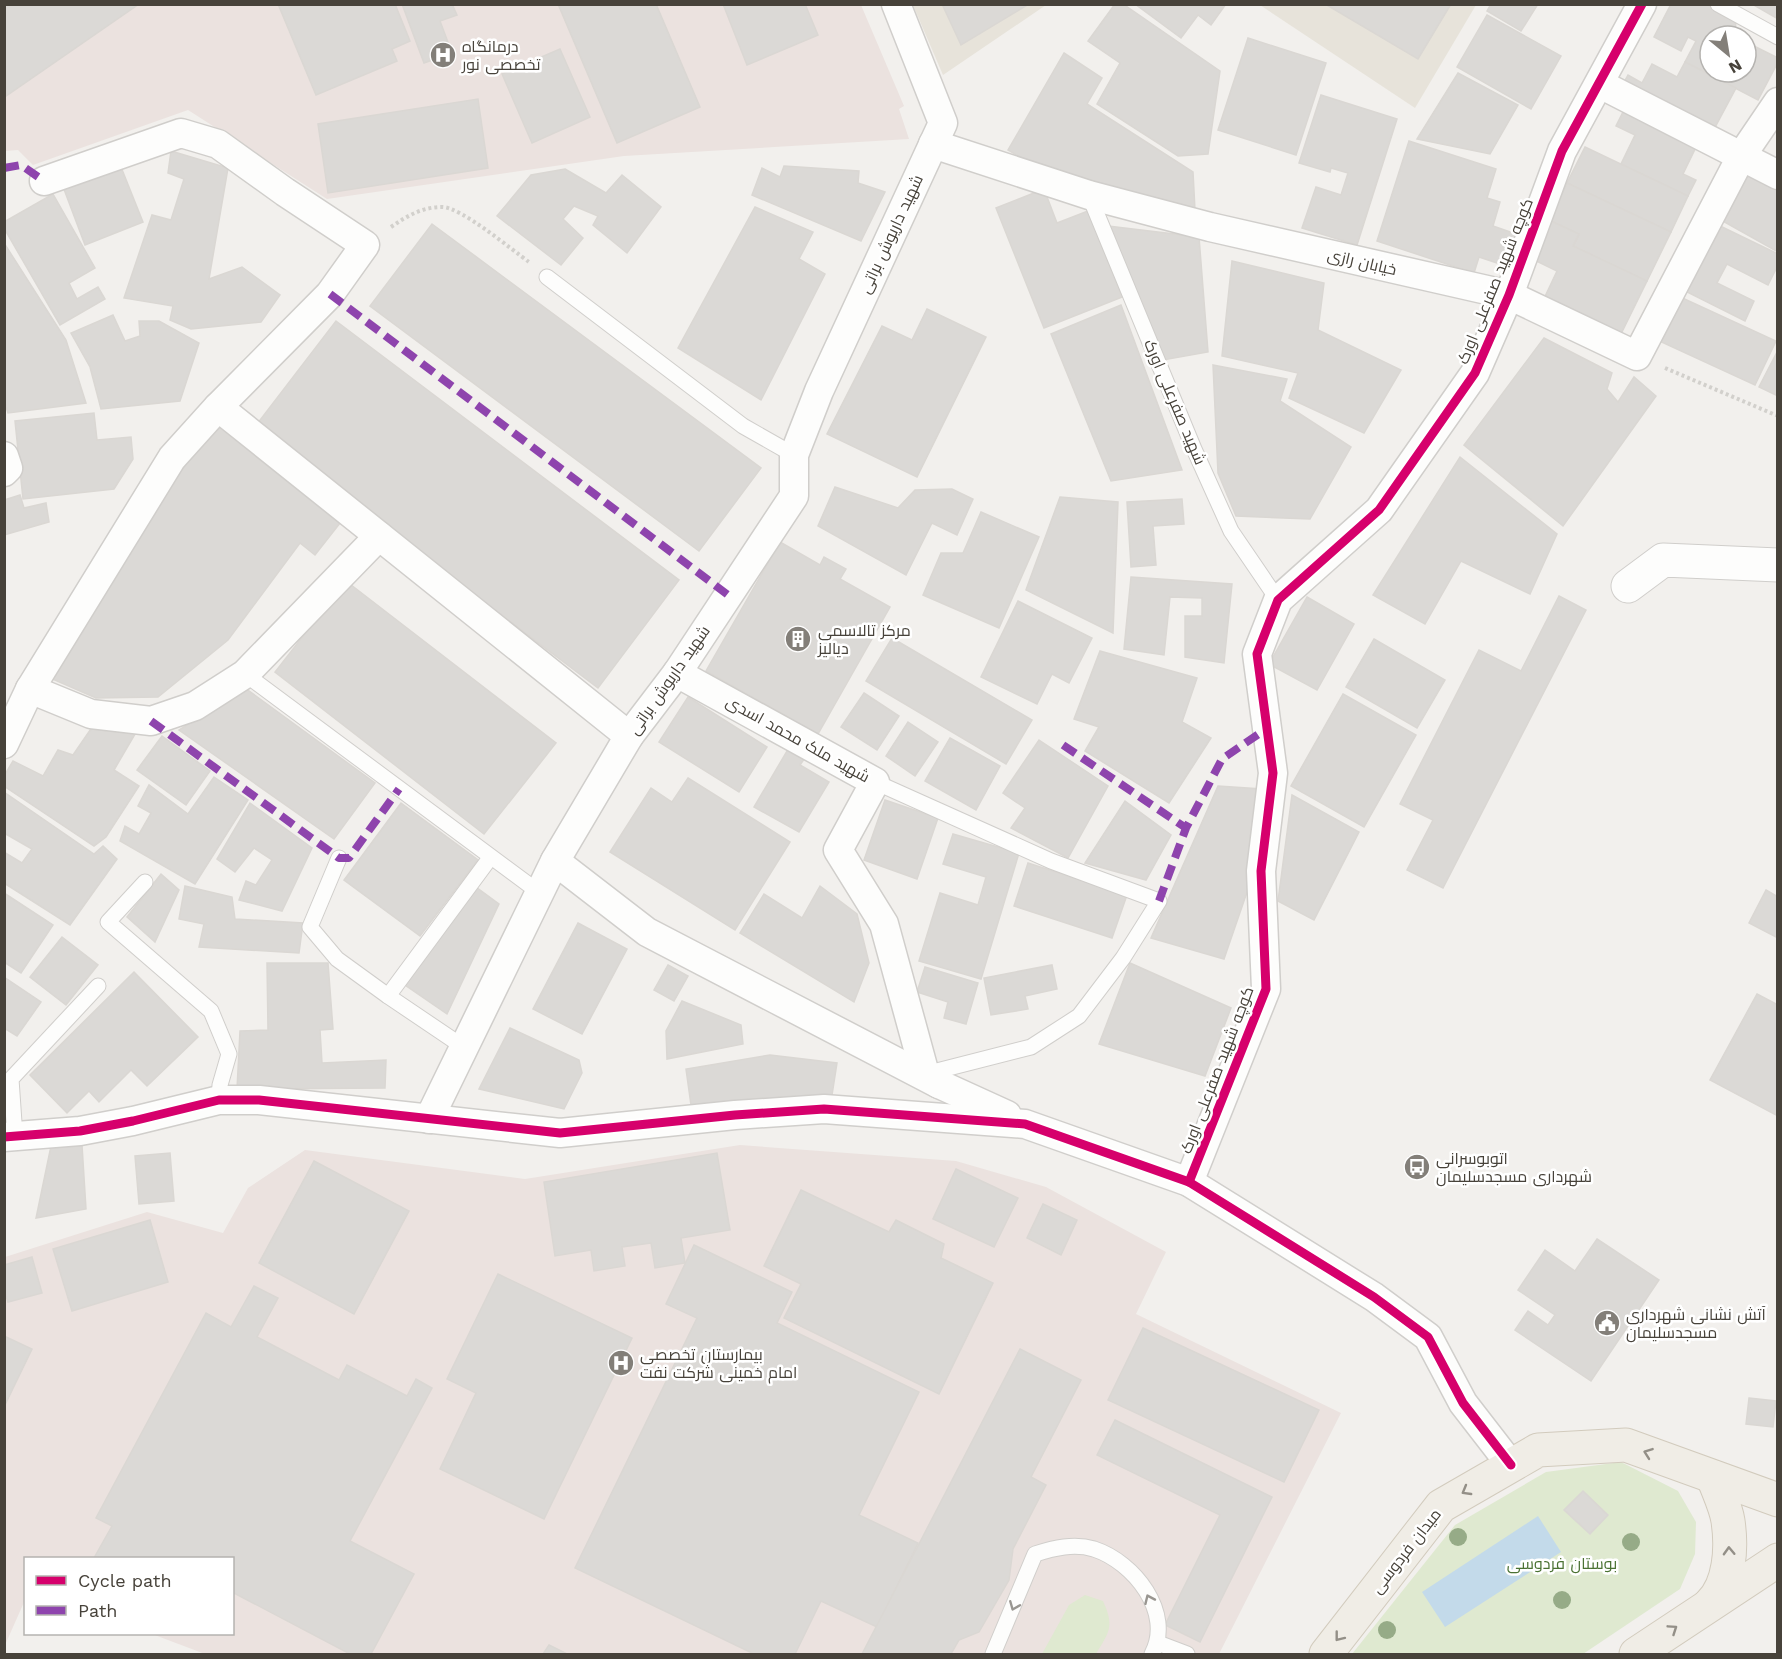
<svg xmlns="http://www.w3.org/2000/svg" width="1782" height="1659" font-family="'Work Sans',Cairo,sans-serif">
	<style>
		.education { fill: #e7e3da }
		.medical { fill: #ebe2df }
		.green { fill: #dfe9d0 }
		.water { fill: #c3daea }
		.building { fill: #dbd9d6; stroke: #dad7d3; stroke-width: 1.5 }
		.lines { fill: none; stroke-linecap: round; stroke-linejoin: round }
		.service-casing { stroke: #d0cecb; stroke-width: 17 }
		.minor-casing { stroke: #d0cecb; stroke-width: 31 }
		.tertiary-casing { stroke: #d0cecb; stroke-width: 35 }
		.primary-casing { stroke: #d2cbbd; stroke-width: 35 }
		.path { stroke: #d2d0cc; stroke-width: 4; stroke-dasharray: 3 3; stroke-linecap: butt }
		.service { stroke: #fdfdfc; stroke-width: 15 }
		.minor { stroke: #fdfdfc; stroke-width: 28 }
		.tertiary { stroke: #fdfdfc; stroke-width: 33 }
		.primary { stroke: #f0ede6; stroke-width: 33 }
		.quiet { stroke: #8e44ad; stroke-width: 8; stroke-dasharray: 15 8; stroke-linecap: butt }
		.cycleway-casing { stroke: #fff; stroke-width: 13 }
		.cycleway { stroke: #d6006c; stroke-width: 9 }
		.tree { fill: #96ab87 }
		.oneway { stroke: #938f87 }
		.oneway2 { stroke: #999691 }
		.labels { text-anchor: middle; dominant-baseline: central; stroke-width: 5; stroke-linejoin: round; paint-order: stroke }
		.poi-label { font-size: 16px; fill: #47423a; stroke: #fff; text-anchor: start }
		.street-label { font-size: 16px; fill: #47423a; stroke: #fff }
		.park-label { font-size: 16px; fill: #4b7233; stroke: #fff }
	</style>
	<rect width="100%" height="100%" fill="#f2f0ed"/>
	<g class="education">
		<polygon points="913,5 1046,5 943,75"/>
		<polygon points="1260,5 1476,5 1415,108"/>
	</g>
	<g class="medical">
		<polygon points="5,4 861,5 904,106 899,109 909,139 624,156 327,199 188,110 33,165 18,150 5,151"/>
		<polygon points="740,1145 956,1161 1046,1187 1166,1252 1136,1314 1341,1413 1219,1654 205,1654 152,1634 232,1634 232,1558 26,1558 25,1600 5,1645 5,1257 147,1212 223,1233 248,1188 305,1150 525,1179"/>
	</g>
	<g class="green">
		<polygon points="1621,1462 1678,1491 1696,1522 1695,1554 1680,1589 1583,1654 1352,1654 1455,1525 1546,1472"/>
		<path d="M1085,1595L1103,1601C1115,1627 1109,1632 1096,1654H1042L1069,1605Z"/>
	</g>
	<polygon class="water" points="1538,1516 1561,1552 1445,1627 1422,1592"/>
	<g class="building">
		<polygon points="4,4 139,4 6,96"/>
		<polygon points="278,4 395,4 410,41 392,49 397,61 316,95"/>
		<polygon points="402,4 452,4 457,15 440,21 452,53 424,63"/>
		<polygon points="558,4 656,4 700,107 617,143"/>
		<polygon points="723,4 805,4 818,35 747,65"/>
		<polygon points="942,4 1029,4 961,45"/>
		<polygon points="1115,4 1123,4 1220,71 1208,154 1178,156 1097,104 1120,63 1088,41"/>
		<polygon points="1135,4 1226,4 1211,25 1198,15 1181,38"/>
		<polygon points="1325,4 1451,4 1418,59"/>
		<polygon points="1491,4 1538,4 1521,31 1487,11"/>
		<polygon points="1671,4 1707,4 1736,19 1735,36 1710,36 1710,72 1746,72 1746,42 1778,58 1778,62 1758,100 1685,62 1696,41 1688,37 1681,51 1654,37"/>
		<polygon points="1752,4 1778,4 1778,19"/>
		<polygon points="1487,15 1561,56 1531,109 1457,67"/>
		<polygon points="1248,38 1326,63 1296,155 1218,130"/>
		<polygon points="560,49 590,117 532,143 502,74"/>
		<polygon points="1064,53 1102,78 1087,104 1193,172 1195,210 1037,167 1008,150"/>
		<polygon points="1685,62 1736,88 1712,133 1622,86 1628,75 1642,83 1652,64 1677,77"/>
		<polygon points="1458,73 1518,105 1490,154 1417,139"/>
		<polygon points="1321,95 1397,119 1357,245 1302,228 1316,187 1341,195 1348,173 1331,168 1330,172 1299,163"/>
		<polygon points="478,99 488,168 328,193 318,124"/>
		<polygon points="1625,108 1698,143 1683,174 1696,180 1688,196 1621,164 1635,135 1616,126"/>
		<polygon points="1409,141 1496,169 1487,198 1500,202 1493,226 1516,234 1506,266 1479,257 1474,273 1377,241"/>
		<polygon points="1585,147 1688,196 1671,232 1567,183"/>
		<polygon points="171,151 228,168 209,279 242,267 280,295 261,322 191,329 170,320 173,306 124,298 152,215 171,220 184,179 168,173"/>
		<polygon points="119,162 143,222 85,245 62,184"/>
		<polygon points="784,166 859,171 858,183 885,192 861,241 752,195 762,168 780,177"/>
		<polygon points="565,169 606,193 622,175 661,207 627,253 593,225 598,216 574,206 563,219 583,238 561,265 497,216 531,175"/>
		<polygon points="1745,172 1778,190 1778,252 1719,219"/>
		<polygon points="1567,183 1671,232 1647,281 1573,246 1579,234 1549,220"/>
		<polygon points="1044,189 1057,223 1088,211 1122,297 1044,328 996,208"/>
		<polygon points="53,194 95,268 69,283 77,299 98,287 105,299 60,325 4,228 4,222"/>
		<polygon points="755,207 813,232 799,259 825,274 761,400 678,348"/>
		<polygon points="1549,220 1579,234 1573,246 1647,281 1618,340 1542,303 1557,271 1530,258"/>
		<polygon points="432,224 761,468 699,551 370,306"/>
		<polygon points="1716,224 1778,254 1778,265 1768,285 1727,264 1717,283 1754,301 1745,321 1683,290"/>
		<polygon points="1108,226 1199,237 1208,352 1163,360"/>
		<polygon points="4,243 66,340 86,403 8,413 4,401"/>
		<polygon points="1232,261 1324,283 1318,330 1401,370 1364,433 1289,398 1298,373 1222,356"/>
		<polygon points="1678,296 1776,341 1755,385 1657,340"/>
		<polygon points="1121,305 1182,470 1111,481 1051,334"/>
		<polygon points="927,309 986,337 917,477 827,434 882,326 912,340"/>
		<polygon points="113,315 125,341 140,336 139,321 159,321 199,343 180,401 101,409 90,367 71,333"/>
		<polygon points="336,321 679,580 598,688 254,428"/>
		<polygon points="1544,338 1612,373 1607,389 1618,402 1634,377 1656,396 1563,526 1464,445"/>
		<polygon points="1778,350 1778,396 1759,387"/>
		<polygon points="1213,365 1287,379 1280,401 1351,447 1310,519 1236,516 1218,473"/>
		<polygon points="94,413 97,440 131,437 133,459 114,489 23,499 15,421"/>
		<polygon points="214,420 340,523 315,555 300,543 228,640 158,697 96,698 50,678 181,461"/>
		<polygon points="1460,457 1557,534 1530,594 1461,561 1425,624 1373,595"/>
		<polygon points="835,487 898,508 915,490 952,489 973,499 957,535 932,523 906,575 818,526"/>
		<polygon points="20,495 24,508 46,503 49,522 4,535 4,500"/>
		<polygon points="1060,497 1118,502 1113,633 1026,590"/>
		<polygon points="1182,499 1184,524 1153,526 1156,565 1131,567 1127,502"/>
		<polygon points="981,512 1039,537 999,628 923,595 941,553 963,553"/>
		<polygon points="780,542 820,565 824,557 846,569 840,579 890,607 818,734 706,671"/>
		<polygon points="1131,577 1232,584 1224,663 1185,657 1185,616 1202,616 1202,598 1170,597 1164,655 1124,649"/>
		<polygon points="346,581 556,743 484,834 275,672"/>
		<polygon points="1559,596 1586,610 1443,888 1407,870 1433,820 1400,804 1479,650 1521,671"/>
		<polygon points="1307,597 1354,624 1317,690 1269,664"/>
		<polygon points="1018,601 1092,638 1069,683 1052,674 1037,704 981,677"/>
		<polygon points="892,638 1032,720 1006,764 866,681"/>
		<polygon points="1374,639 1445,680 1417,728 1346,687"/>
		<polygon points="1100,651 1197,678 1182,722 1211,738 1169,803 1085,751 1099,727 1074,719"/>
		<polygon points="245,688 375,783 334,839 179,730"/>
		<polygon points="864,693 899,716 877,750 841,727"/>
		<polygon points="1343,694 1416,735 1364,827 1291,786"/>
		<polygon points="688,697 767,747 739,792 659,742"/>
		<polygon points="97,720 138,729 114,770 139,786 106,837 94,846 4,786 4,776 13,761 43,776 58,750 73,755"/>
		<polygon points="908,722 938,742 915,776 886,756"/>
		<polygon points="162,736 210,771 186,805 137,770"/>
		<polygon points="950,738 1000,766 976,810 925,781"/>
		<polygon points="1039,740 1108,786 1068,858 1011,828 1025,808 1003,793"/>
		<polygon points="790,746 807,755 800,765 829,782 799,832 754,807"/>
		<polygon points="214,777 248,800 195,884 120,841 125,826 139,834 151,813 138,806 149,785 188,814"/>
		<polygon points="688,778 790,842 735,930 610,852 651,788 672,802"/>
		<polygon points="1218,786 1262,789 1247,892 1224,959 1151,938"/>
		<polygon points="4,792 94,854 103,846 117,859 70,925 4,883 4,852 22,863 32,849 4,833"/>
		<polygon points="1292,795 1359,832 1314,920 1278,901"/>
		<polygon points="885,800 938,818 917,879 864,860"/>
		<polygon points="1125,801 1171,835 1146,880 1085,863"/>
		<polygon points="250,803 312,848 282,911 239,900 246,881 256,885 272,860 254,848 235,872 217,859"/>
		<polygon points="401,803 478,860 420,936 344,880"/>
		<polygon points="953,834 1019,853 981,979 919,961 940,893 978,905 986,877 943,864"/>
		<polygon points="1028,863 1127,895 1112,938 1014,906"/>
		<polygon points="161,874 179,890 155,942 127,917"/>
		<polygon points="185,886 232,897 235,919 303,923 299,953 199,947 204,924 179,919"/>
		<polygon points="820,886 857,914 869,963 854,1002 740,933 764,894 802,918"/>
		<polygon points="476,887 499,904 447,1014 405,985"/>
		<polygon points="1766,890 1778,897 1778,938 1749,923"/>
		<polygon points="4,893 53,925 21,973 4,962"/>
		<polygon points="578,923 627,949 582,1034 533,1009"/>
		<polygon points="62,937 98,965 66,1005 30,977"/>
		<polygon points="267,963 328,963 333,1029 320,1030 322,1063 386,1060 385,1088 237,1089 240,1031 268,1030"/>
		<polygon points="1130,963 1231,1008 1205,1076 1099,1044"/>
		<polygon points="668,965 688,976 674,1001 654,990"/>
		<polygon points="1052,965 1057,989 1025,996 1028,1009 991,1015 984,978"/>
		<polygon points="925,967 978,983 966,1024 944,1018 948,1002 917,992"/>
		<polygon points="134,972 198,1037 147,1086 131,1070 99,1102 89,1091 67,1113 30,1075"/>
		<polygon points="4,977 41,1002 17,1036 4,1028"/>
		<polygon points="1757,994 1778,1005 1778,1116 1710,1080"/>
		<polygon points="682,1001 741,1025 743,1044 667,1059 666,1031"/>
		<polygon points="510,1028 579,1060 582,1073 564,1109 479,1089"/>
		<polygon points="770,1055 837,1063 832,1095 691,1105 686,1069"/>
		<polygon points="82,1145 86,1209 36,1218 51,1146"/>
		<polygon points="170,1153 174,1201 139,1204 135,1156"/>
		<polygon points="717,1153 730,1230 681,1238 685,1263 655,1268 651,1243 622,1247 625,1266 594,1271 591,1250 555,1256 544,1182"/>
		<polygon points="314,1161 409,1211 354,1314 259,1263"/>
		<polygon points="956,1169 1018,1198 994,1247 933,1219"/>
		<polygon points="801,1190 889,1232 896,1220 944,1244 941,1258 993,1283 939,1394 784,1318 801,1284 764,1266"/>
		<polygon points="1043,1204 1077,1220 1061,1255 1027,1238"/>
		<polygon points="150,1220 168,1282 72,1311 53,1249"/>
		<polygon points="1597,1239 1659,1280 1591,1381 1515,1330 1528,1311 1548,1325 1555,1315 1518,1290 1545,1250 1575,1271"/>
		<polygon points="694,1245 792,1292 777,1323 919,1392 859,1515 918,1543 877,1627 821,1601 795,1654 754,1654 575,1568 697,1318 666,1304"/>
		<polygon points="32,1257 42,1293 8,1302 4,1290 4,1265"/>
		<polygon points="498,1274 632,1338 544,1519 440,1469 476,1393 447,1379"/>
		<polygon points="254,1286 278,1298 257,1337 339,1380 347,1365 407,1396 416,1379 432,1388 350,1541 414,1574 371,1654 350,1654 234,1593 232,1596 232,1558 94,1558 112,1526 96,1518 206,1313 231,1327"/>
		<polygon points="1143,1328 1319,1410 1284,1482 1108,1400"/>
		<polygon points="4,1336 32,1349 4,1407"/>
		<polygon points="1020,1349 1081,1380 1031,1477 1046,1485 1013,1549 1009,1580 979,1632 959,1640 951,1654 862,1654"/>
		<polygon points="1749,1398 1776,1401 1773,1427 1746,1424"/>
		<polygon points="1115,1420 1272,1497 1200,1642 1165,1625 1220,1515 1097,1455"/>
		<polygon points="1583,1491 1608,1515 1590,1534 1564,1510"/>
		<polygon points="549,1645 567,1654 543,1654"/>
	</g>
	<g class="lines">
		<g class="service-casing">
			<g id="service">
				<polyline points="1718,4 1778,37"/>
				<polyline points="1089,195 1194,449 1231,531 1278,600"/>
				<polyline points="547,277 743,426 794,455"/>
				<polyline points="245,674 540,893"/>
				<polyline points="875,782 1051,861 1159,901 1123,958 1079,1016 1031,1047 925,1074"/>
				<polyline points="339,858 310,927 337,959 388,996 465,1048"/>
				<polyline points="145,882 108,922 211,1011 229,1054 220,1085 219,1100"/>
				<polyline points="388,996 490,858"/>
				<polyline points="15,1137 11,1079 98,986"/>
				<polyline points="1158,1643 1187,1654"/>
				<path d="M993,1654L1035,1554C1054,1548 1074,1543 1094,1549C1134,1562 1174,1613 1152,1654"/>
			</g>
		</g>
		<g class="minor-casing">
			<g id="minor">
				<polyline points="1600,84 1778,175"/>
				<polyline points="933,144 1089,195 1210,227 1509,295 1637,356 1742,155 1778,102"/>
				<polyline points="218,407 629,736"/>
				<polyline points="4,456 8,468 4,472"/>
				<polyline points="677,673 875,782 838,850 884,924 925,1074 939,1084"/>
				<polyline points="30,689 91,714 151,721 195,706 245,674 379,536"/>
				<polyline points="4,744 30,689 172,458 218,407 330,294 365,245 285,192 218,144 181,133 44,181"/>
				<polyline points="555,861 647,932 939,1084 1007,1115"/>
				<polyline points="429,1119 555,861 629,736 677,673 794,496 794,455 819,391 943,123 896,4"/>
				<polyline points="4,1137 80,1131 133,1121 219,1100 259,1100 560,1133 735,1115 824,1109 1025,1124 1189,1182 1374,1297 1428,1337 1463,1403 1511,1465"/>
				<polyline points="1189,1182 1266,989 1261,871 1273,773 1257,654 1278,600 1379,510 1475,373 1509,295 1562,151 1642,4"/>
			</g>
		</g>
		<g class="tertiary-casing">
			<polyline id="tertiary" points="1628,586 1663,560 1778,565"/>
		</g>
		<g class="primary-casing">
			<g id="primary">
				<path d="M1710,1604C1730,1585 1732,1548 1728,1521C1726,1507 1718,1491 1713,1477"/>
				<polyline points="1326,1654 1441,1506 1538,1450 1626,1445 1778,1500"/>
				<polyline points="1636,1654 1778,1560"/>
			</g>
		</g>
		<g class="path">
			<path d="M391,227C407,216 422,207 442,207C461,207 512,250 529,262"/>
			<polyline points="1665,368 1778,416"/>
		</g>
		<use href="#service" class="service"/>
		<use href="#minor" class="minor"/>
		<use href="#tertiary" class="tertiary"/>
		<use href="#primary" class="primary"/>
		<g class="quiet">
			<polyline points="4,168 21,165 44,181"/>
			<polyline points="330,294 728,595"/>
			<polyline points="151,721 339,858 349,858 399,789"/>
			<polyline points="1063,745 1186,828"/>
			<polyline points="1159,901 1186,828 1222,759 1266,729"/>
		</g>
		<g class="cycleway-casing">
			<g id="cycleway">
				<polyline points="4,1137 80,1131 133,1121 219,1100 259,1100 560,1133 735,1115 824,1109 1025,1124 1189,1182 1374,1297 1428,1337 1463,1403 1511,1465"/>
				<polyline points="1189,1182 1266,989 1261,871 1273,773 1257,654 1278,600 1379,510 1475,373 1509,295 1562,151 1642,4"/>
			</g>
		</g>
		<use href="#cycleway" class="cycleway"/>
	</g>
	<g class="tree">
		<circle cx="1458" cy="1537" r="9"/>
		<circle cx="1631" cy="1542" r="9"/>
		<circle cx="1562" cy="1600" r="9"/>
		<circle cx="1387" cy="1630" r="9"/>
	</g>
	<defs><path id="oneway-chevron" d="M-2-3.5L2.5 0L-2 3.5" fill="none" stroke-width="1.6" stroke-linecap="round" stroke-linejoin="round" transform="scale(1.5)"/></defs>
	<g class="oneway">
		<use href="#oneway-chevron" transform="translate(1648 1453) rotate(-160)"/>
		<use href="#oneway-chevron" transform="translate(1466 1491) rotate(150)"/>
		<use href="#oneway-chevron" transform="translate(1729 1551) rotate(-92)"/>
		<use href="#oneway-chevron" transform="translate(1673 1629) rotate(-34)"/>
		<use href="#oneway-chevron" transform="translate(1339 1637) rotate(128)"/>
	</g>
	<g class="oneway2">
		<use href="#oneway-chevron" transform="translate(1149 1599) rotate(-114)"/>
		<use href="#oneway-chevron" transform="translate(1014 1606) rotate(112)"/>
	</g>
	<defs>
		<g id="hospital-disc" transform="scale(1.35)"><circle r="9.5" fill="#837f79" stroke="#fff"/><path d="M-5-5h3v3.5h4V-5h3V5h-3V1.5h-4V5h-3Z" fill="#fff"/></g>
		<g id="building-disc" transform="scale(1.35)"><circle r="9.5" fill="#837f79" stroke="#fff"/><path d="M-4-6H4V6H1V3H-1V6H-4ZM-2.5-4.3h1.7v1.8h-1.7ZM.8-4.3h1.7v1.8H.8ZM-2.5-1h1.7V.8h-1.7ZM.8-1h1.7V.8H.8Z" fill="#fff"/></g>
		<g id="bus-disc" transform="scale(1.35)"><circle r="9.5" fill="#837f79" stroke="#fff"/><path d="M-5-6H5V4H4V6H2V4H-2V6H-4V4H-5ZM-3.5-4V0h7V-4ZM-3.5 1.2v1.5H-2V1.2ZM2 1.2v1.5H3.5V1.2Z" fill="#fff"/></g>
		<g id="civic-disc" transform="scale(1.35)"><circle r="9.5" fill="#837f79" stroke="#fff"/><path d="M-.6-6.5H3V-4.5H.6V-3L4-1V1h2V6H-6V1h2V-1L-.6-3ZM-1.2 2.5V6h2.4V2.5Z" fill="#fff"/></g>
	</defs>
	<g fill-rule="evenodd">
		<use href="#hospital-disc" x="443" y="55"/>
		<use href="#building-disc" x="798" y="639"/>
		<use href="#bus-disc" x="1417" y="1167"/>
		<use href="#civic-disc" x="1607" y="1323"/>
		<use href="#hospital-disc" x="621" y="1363"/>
	</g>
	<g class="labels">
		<g class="poi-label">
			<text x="462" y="46">درمانگاه<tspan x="462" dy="18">تخصصی نور</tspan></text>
			<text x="818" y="630">مرکز تالاسمی<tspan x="818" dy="18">دیالیز</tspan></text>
			<text x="1436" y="1158">اتوبوسرانی<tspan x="1436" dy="18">شهرداری مسجدسلیمان</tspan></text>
			<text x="1626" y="1314">آتش نشانی شهرداری<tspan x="1626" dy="18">مسجدسلیمان</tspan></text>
			<text x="640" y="1354">بیمارستان تخصصی<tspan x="640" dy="18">امام خمینی شرکت نفت</tspan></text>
		</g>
		<g class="street-label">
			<text transform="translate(891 234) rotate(-65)">شهید داریوش براتی</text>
			<text transform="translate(1362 262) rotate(13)">خیابان رازی</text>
			<text transform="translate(1495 281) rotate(-68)">کوچه شهید صفرعلی اورک</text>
			<text transform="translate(1175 402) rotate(67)">شهید صفرعلی اورک</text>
			<text transform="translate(669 680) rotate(-55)">شهید داریوش براتی</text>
			<text transform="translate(798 739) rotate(29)">شهید ملک محمد اسدی</text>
			<text transform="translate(1217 1070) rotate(-69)">کوچه شهید صفرعلی اورک</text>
			<text transform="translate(1406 1551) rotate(-52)">میدان فردوسی</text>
		</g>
		<g class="park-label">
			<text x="1562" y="1563">بوستان فردوسی</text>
		</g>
	</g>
	<rect width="1782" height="1659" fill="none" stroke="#47423a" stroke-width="12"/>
	<rect x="24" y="1557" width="210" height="78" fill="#ffffff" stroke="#b5b3b0" stroke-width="1.5"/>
	<rect x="36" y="1576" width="30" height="9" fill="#d6006c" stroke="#b5b3b0" stroke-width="1.5"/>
	<text x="78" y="1587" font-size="18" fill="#47423a">Cycle path</text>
	<rect x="36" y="1606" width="30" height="9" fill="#8e44ad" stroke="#b5b3b0" stroke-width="1.5"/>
	<text x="78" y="1617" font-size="18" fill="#47423a">Path</text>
	<g transform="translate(1728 54) rotate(150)"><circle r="28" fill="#ffffff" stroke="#b5b3b0" stroke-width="1.5"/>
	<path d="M0-4.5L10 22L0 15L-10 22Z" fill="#837f79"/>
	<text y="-9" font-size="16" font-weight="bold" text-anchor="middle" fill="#47423a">N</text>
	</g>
</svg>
